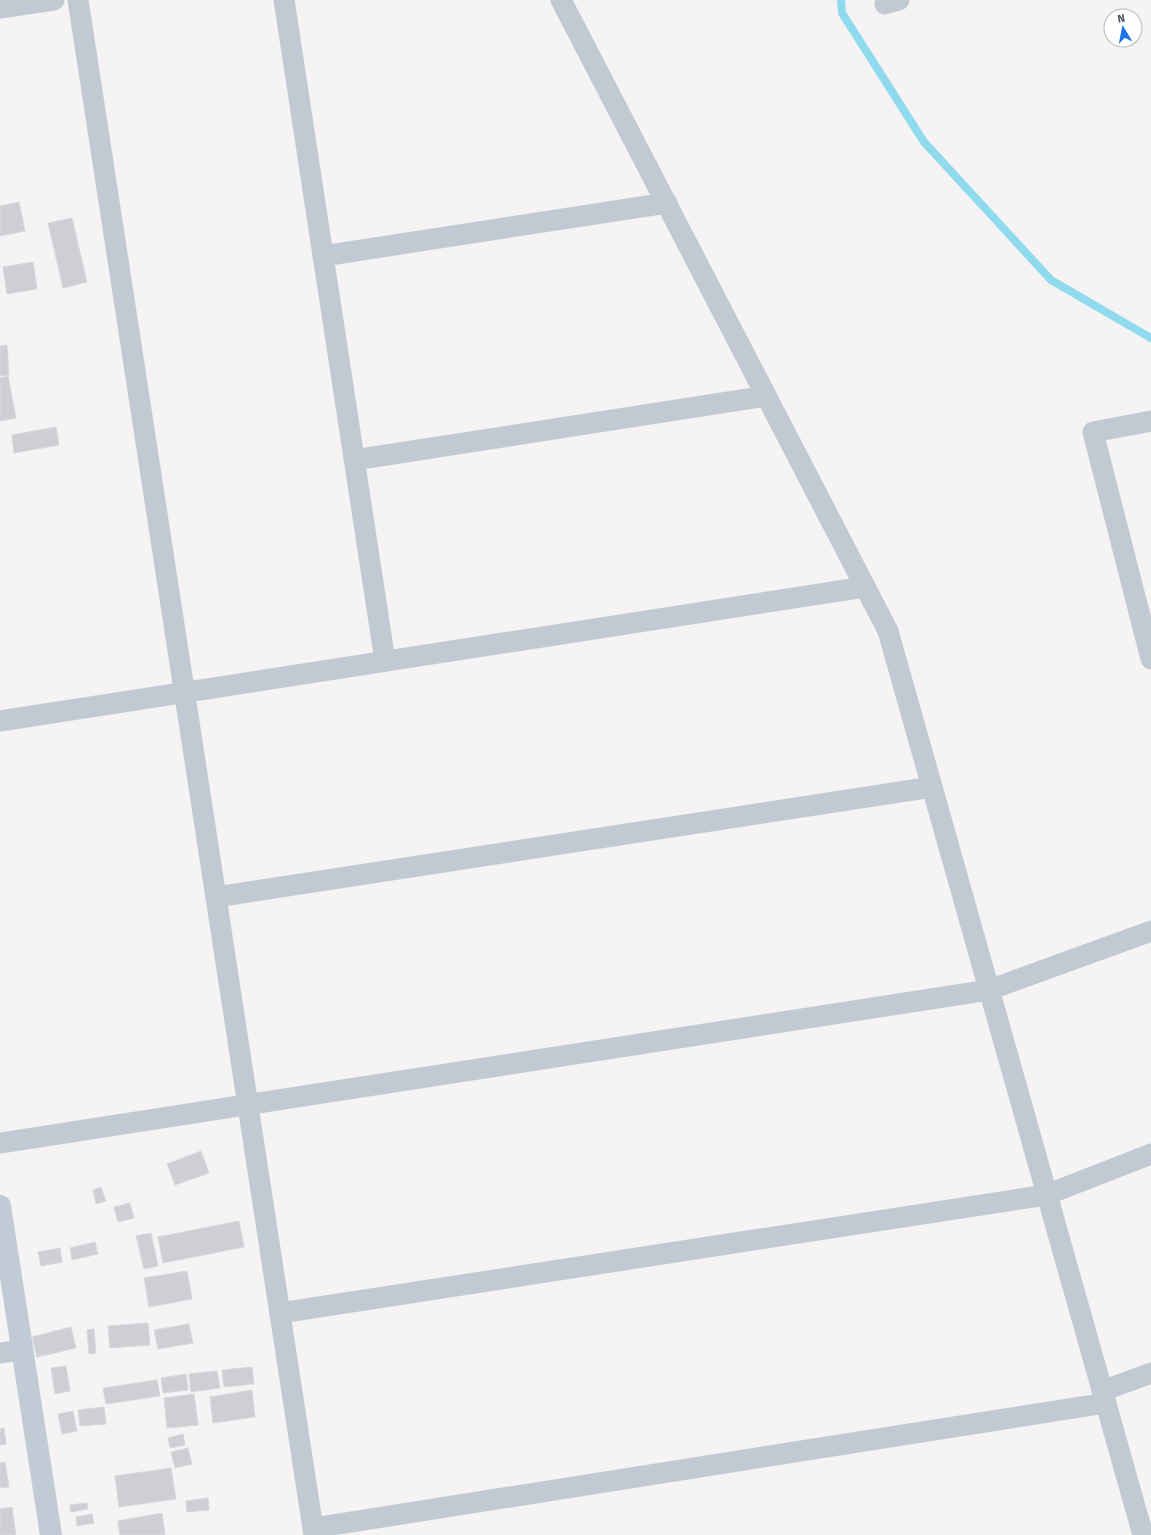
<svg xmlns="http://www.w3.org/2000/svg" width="1151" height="1535" font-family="'Fira Sans',sans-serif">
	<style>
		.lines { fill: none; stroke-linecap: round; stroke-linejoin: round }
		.stream { stroke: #90daee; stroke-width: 8 }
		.building { fill: #cdcfd5; stroke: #d7d9de }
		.street { stroke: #c1cad2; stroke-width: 21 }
		.secondary { stroke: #c1cbd6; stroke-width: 22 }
	</style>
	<rect width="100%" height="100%" fill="#f5f3f3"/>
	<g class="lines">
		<polyline class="stream" points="841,0 842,13 924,142 1051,280 1151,338"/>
	</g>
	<g class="building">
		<polygon points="19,202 25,231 0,236 0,206"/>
		<polygon points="72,218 87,282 63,288 48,223"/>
		<polygon points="33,262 37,289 7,294 3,267"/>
		<polygon points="7,345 9,375 0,376 0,346"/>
		<polygon points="8,376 16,418 0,421 0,378"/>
		<polygon points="56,427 59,445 14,453 12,435"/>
		<polygon points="201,1151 209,1173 175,1185 167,1164"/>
		<polygon points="101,1187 106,1201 96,1204 93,1190"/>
		<polygon points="130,1203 134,1218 118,1222 114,1207"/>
		<polygon points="239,1221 244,1247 163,1263 158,1237"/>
		<polygon points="151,1233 158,1266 144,1269 136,1236"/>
		<polygon points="95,1242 98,1254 72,1260 70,1248"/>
		<polygon points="60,1248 62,1262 41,1266 38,1252"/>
		<polygon points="187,1271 192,1299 149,1307 144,1278"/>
		<polygon points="148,1323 150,1345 110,1348 108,1326"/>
		<polygon points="189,1324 193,1343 158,1349 154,1330"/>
		<polygon points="71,1327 76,1348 37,1357 32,1337"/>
		<polygon points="94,1329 96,1353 89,1354 87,1330"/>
		<polygon points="66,1366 70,1391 55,1394 51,1368"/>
		<polygon points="252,1367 254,1384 224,1387 222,1370"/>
		<polygon points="217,1371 220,1388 191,1392 189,1374"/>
		<polygon points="186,1374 188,1390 163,1393 161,1378"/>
		<polygon points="157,1380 160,1396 106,1404 103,1388"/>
		<polygon points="252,1390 255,1417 213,1423 210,1397"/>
		<polygon points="194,1394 198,1425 167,1428 164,1398"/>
		<polygon points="104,1407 106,1424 80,1426 78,1410"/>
		<polygon points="73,1411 77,1431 62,1434 58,1414"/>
		<polygon points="4,1428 6,1444 0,1445 0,1429"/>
		<polygon points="183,1434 185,1445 170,1448 168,1438"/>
		<polygon points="188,1448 192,1464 175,1468 171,1452"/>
		<polygon points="5,1462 9,1487 0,1488 0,1463"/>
		<polygon points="171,1468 176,1499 119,1507 115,1476"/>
		<polygon points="208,1498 209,1510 187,1512 186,1501"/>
		<polygon points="87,1503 88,1509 71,1512 70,1505"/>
		<polygon points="12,1507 16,1535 0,1535 0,1509"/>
		<polygon points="162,1513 165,1535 120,1535 118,1521"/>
		<polygon points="92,1514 94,1523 77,1526 76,1517"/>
	</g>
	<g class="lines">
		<g class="street">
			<polyline points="78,0 314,1535"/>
			<polyline points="284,0 385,661"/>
			<polyline points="561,0 888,631 1143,1535"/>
			<polyline points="885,4 899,0"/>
			<polyline points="0,8 54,0"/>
			<polyline points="323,256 667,203"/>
			<polyline points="1151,421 1093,432 1151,659"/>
			<polyline points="354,460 766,396"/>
			<polyline points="0,721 865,587"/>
			<polyline points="216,897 932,787"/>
			<polyline points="0,1143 989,990 1151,931"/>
			<polyline points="280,1313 1046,1195 1151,1154"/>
			<polyline points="0,1353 22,1350"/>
			<polyline points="1102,1391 1151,1373"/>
			<polyline points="313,1528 1106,1403"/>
		</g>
		<polyline class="secondary" points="0,1206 51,1535"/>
	</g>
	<g transform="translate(1123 28) rotate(350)"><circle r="19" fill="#ffffff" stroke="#b7bbc0"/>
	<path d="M0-3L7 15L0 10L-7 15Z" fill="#1a73e8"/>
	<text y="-6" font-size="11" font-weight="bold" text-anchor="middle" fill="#4a5661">N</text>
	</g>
</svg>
